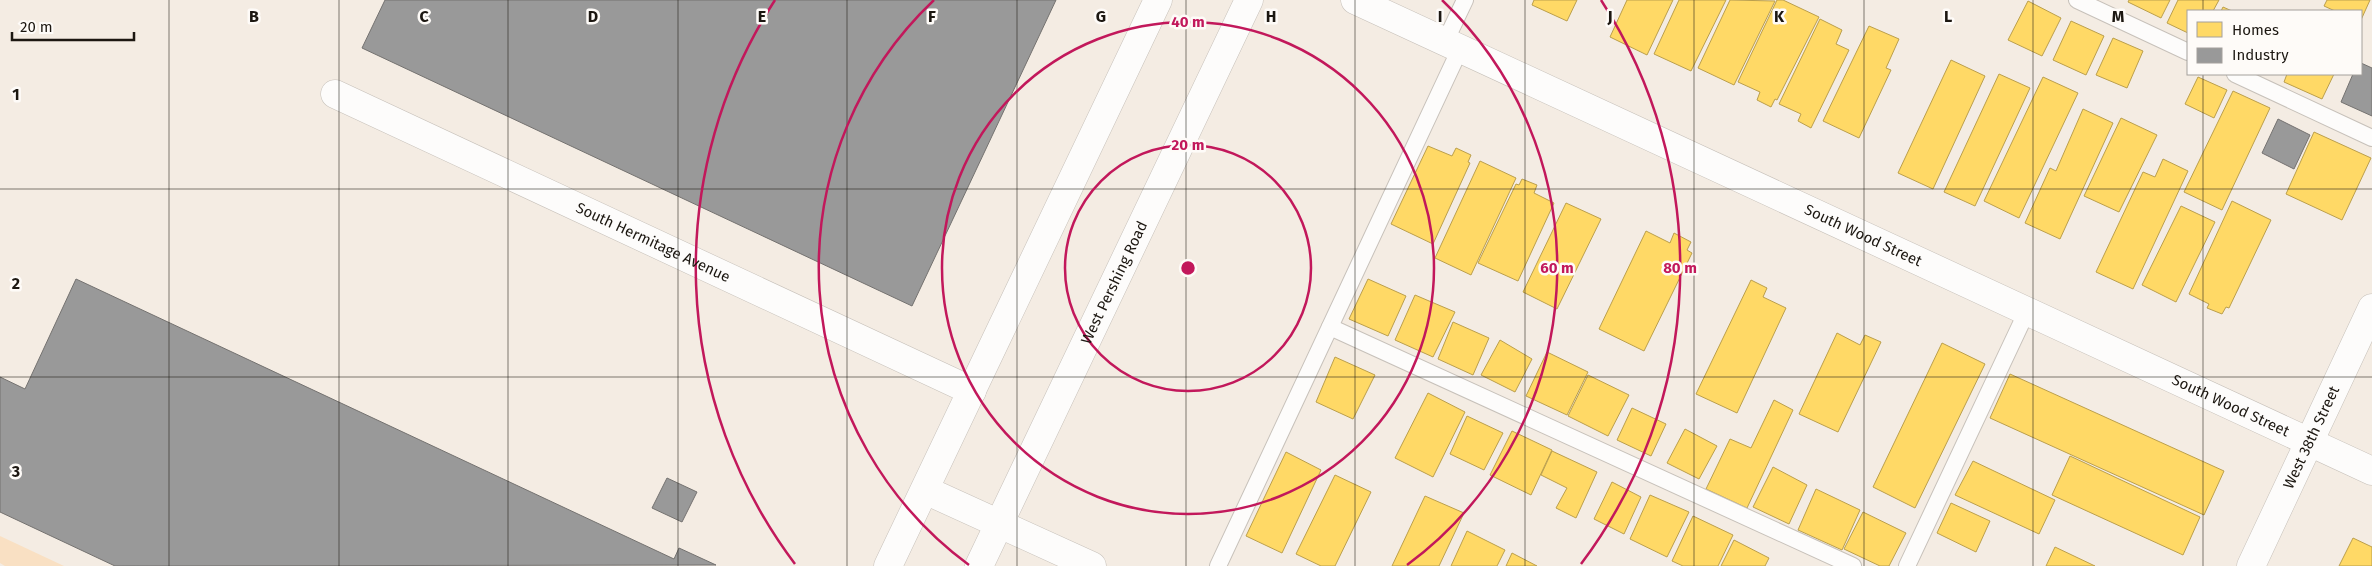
<svg xmlns="http://www.w3.org/2000/svg" width="2372" height="566" font-family="'Fira Sans',sans-serif">
	<style>
		.green { fill: #f9e0c3 }
		.homes { fill: #ffd966; stroke: #bb9f4c }
		.industry { fill: #999; stroke: #747270 }
		.lines { fill: none; stroke-linecap: round; stroke-linejoin: round }
		.lane-casing { stroke: #c7c1ba; stroke-width: 18 }
		.street-casing { stroke: #c7c1ba; stroke-width: 29 }
		.secondary-casing { stroke: #c7c1ba; stroke-width: 29 }
		.lane { stroke: #fdfcfb; stroke-width: 16 }
		.street { stroke: #fdfcfb; stroke-width: 28 }
		.secondary { stroke: #fdfcfb; stroke-width: 28 }
		.grid { fill: none; stroke: #1c1711; stroke-width: 1; stroke-opacity: 0.55 }
		.ring { fill: none; stroke: #c2185b; stroke-width: 2.5 }
		.labels { text-anchor: middle; dominant-baseline: central; stroke-width: 5; stroke-linejoin: round; paint-order: stroke }
		.street-label { font-size: 15px; fill: #1c1711; stroke: #fefbf8 }
		.grid-label { font-size: 16px; text-anchor: middle; font-weight: bold; fill: #1c1711; stroke: #fefbf8; stroke-width: 5; stroke-linejoin: round; paint-order: stroke }
		.centre { fill: #c2185b; stroke: #fefbf8; stroke-width: 2.5 }
		.ring-label { font-size: 15px; text-anchor: middle; font-weight: bold; fill: #c2185b; stroke: #fefbf8; stroke-width: 5; stroke-linejoin: round; paint-order: stroke }
	</style>
	<rect width="100%" height="100%" fill="#f4ece3"/>
	<polygon class="green" points="0,536 64,566 5,566 0,563"/>
	<g class="homes">
		<polygon points="1534,0 1577,0 1567,21 1532,5"/>
		<polygon points="1627,0 1673,0 1647,55 1610,37"/>
		<polygon points="1679,0 1726,0 1691,71 1654,54"/>
		<polygon points="1730,0 1775,1 1734,85 1698,68"/>
		<polygon points="1777,0 1783,0 1819,17 1777,100 1775,99 1771,107 1757,100 1760,92 1738,82"/>
		<polygon points="2129,0 2170,0 2161,18 2128,2"/>
		<polygon points="2178,0 2219,0 2213,11 2188,11 2188,33 2167,23"/>
		<polygon points="2327,0 2370,0 2361,20 2361,11 2335,11 2324,6"/>
		<polygon points="2028,1 2061,18 2042,56 2008,40"/>
		<polygon points="2223,7 2232,11 2221,11"/>
		<polygon points="1820,19 1842,30 1836,44 1849,50 1811,128 1798,121 1801,114 1779,104"/>
		<polygon points="2071,21 2104,36 2086,75 2053,60"/>
		<polygon points="1869,26 1899,39 1886,68 1891,70 1859,138 1823,121"/>
		<polygon points="2113,38 2143,51 2127,88 2096,75"/>
		<polygon points="1951,60 1985,76 1933,189 1898,173"/>
		<polygon points="1999,74 2030,88 1975,206 1944,192"/>
		<polygon points="2287,74 2334,74 2322,99 2284,82"/>
		<polygon points="2043,77 2078,93 2019,218 1984,201"/>
		<polygon points="2198,77 2227,90 2214,118 2185,104"/>
		<polygon points="2233,91 2270,108 2222,210 2184,192"/>
		<polygon points="2083,109 2113,123 2060,239 2025,223 2050,168 2056,171"/>
		<polygon points="2121,118 2157,135 2119,212 2084,196"/>
		<polygon points="2314,132 2371,158 2342,220 2286,194"/>
		<polygon points="1428,146 1452,156 1456,148 1471,155 1468,162 1470,163 1433,244 1391,224"/>
		<polygon points="2163,159 2188,171 2133,289 2096,272 2143,172 2155,177"/>
		<polygon points="1480,161 1516,178 1471,275 1435,258"/>
		<polygon points="1522,179 1537,185 1534,193 1554,203 1518,281 1478,263 1516,184 1519,185"/>
		<polygon points="2232,201 2271,220 2229,308 2226,307 2222,314 2207,308 2209,304 2189,294"/>
		<polygon points="1566,203 1601,219 1557,309 1523,292"/>
		<polygon points="2181,206 2215,222 2176,302 2142,285"/>
		<polygon points="1646,231 1670,243 1674,233 1691,242 1687,250 1692,253 1644,351 1599,329"/>
		<polygon points="1368,279 1406,296 1388,336 1349,319"/>
		<polygon points="1751,280 1767,288 1763,297 1786,308 1737,413 1696,394"/>
		<polygon points="1415,295 1455,312 1433,357 1395,340"/>
		<polygon points="1453,322 1489,338 1473,375 1438,359"/>
		<polygon points="1837,333 1860,345 1865,335 1881,342 1838,432 1799,414"/>
		<polygon points="1500,340 1532,359 1515,392 1481,375"/>
		<polygon points="1942,343 1985,364 1915,508 1873,487"/>
		<polygon points="1547,352 1588,372 1567,415 1526,396"/>
		<polygon points="1335,357 1375,375 1353,419 1316,402"/>
		<polygon points="2010,374 2224,471 2204,515 1990,418"/>
		<polygon points="1588,375 1629,395 1608,436 1568,416"/>
		<polygon points="1428,393 1465,412 1433,477 1395,458"/>
		<polygon points="1774,400 1793,410 1747,508 1706,489 1730,439 1751,448"/>
		<polygon points="1632,408 1666,424 1651,456 1617,440"/>
		<polygon points="1467,416 1503,433 1484,470 1450,454"/>
		<polygon points="1685,429 1717,446 1699,479 1667,463"/>
		<polygon points="1512,431 1552,450 1531,495 1490,475"/>
		<polygon points="1552,451 1597,472 1576,518 1556,508 1567,488 1541,475"/>
		<polygon points="1286,452 1321,470 1282,553 1246,536"/>
		<polygon points="2070,456 2200,517 2183,555 2052,495"/>
		<polygon points="1973,461 2055,500 2039,534 1955,495"/>
		<polygon points="1773,467 1807,485 1789,524 1753,507"/>
		<polygon points="1335,475 1371,492 1335,566 1321,566 1296,554"/>
		<polygon points="1612,482 1641,497 1624,534 1594,519"/>
		<polygon points="1816,489 1860,510 1842,550 1798,530"/>
		<polygon points="1650,495 1689,512 1667,557 1630,539"/>
		<polygon points="1425,496 1464,513 1439,566 1392,566"/>
		<polygon points="1951,503 1990,521 1976,552 1937,533"/>
		<polygon points="1863,512 1906,533 1889,566 1880,566 1844,549"/>
		<polygon points="1693,516 1733,535 1718,566 1683,566 1672,561"/>
		<polygon points="1467,531 1505,550 1497,566 1451,566"/>
		<polygon points="2353,538 2372,547 2372,566 2339,566"/>
		<polygon points="1734,540 1769,558 1765,566 1721,566"/>
		<polygon points="2055,547 2095,566 2046,566"/>
		<polygon points="1512,553 1537,566 1506,566"/>
	</g>
	<g class="industry">
		<polygon points="385,0 1056,0 912,306 362,48"/>
		<polygon points="2361,63 2372,68 2372,116 2341,102 2353,74 2361,74"/>
		<polygon points="2278,119 2310,135 2294,169 2262,153"/>
		<polygon points="76,279 674,559 679,548 716,565 115,566 0,512 0,377 25,389"/>
		<polygon points="667,478 697,492 682,522 652,508"/>
	</g>
	<g class="lines">
		<g class="lane-casing">
			<g id="lane">
				<polyline points="2077,0 2188,52"/>
				<polyline points="1445,42 1465,0"/>
				<polyline points="2235,74 2372,138"/>
				<polyline points="1330,327 1853,566"/>
				<polyline points="1218,566 1460,49"/>
				<polyline points="1907,566 2027,311"/>
			</g>
		</g>
		<g class="street-casing">
			<g id="street">
				<path id="s1" d="M335,94L972,391"/>
				<polyline points="925,490 1092,566"/>
				<path id="s2" d="M979,566L1249,0"/>
				<path id="s3" d="M2251,566L2372,308"/>
			</g>
		</g>
		<g class="secondary-casing">
			<g id="secondary">
				<path id="s4" d="M1355,0L2372,471"/>
				<polyline points="888,566 1158,0"/>
			</g>
		</g>
		<use href="#lane" class="lane"/>
		<use href="#street" class="street"/>
		<use href="#secondary" class="secondary"/>
	</g>
	<path class="grid" d="M169,0V566M339,0V566M508,0V566M678,0V566M847,0V566M1017,0V566M1186,0V566M1355,0V566M1525,0V566M1694,0V566M1864,0V566M2033,0V566M2203,0V11M2203,74V566M0,189H2372M0,377H2372"/>
	<g class="ring">
		<circle cx="1188" cy="268" r="123"/>
		<circle cx="1188" cy="268" r="246"/>
		<path d="M969 565A369 369 0 0 1 934 0M1442 0A369 369 0 0 1 1407 565"/>
		<path d="M795 564A492 492 0 0 1 775 0M1601 0A492 492 0 0 1 1581 564"/>
	</g>
	<g class="labels">
		<g class="street-label">
			<text stroke="none"><textPath href="#s4" startOffset="560">South Wood Street</textPath></text>
			<text stroke="none"><textPath href="#s1" startOffset="351">South Hermitage Avenue</textPath></text>
			<text stroke="none"><textPath href="#s2" startOffset="314">West Pershing Road</textPath></text>
			<text stroke="none"><textPath href="#s4" startOffset="965">South Wood Street</textPath></text>
			<text stroke="none"><textPath href="#s3" startOffset="142">West 38th Street</textPath></text>
		</g>
	</g>
	<g class="grid-label">
		<text x="254" y="22">B</text>
		<text x="424" y="22">C</text>
		<text x="593" y="22">D</text>
		<text x="762" y="22">E</text>
		<text x="932" y="22">F</text>
		<text x="1101" y="22">G</text>
		<text x="1271" y="22">H</text>
		<text x="1440" y="22">I</text>
		<text x="1610" y="22">J</text>
		<text x="1779" y="22">K</text>
		<text x="1948" y="22">L</text>
		<text x="2118" y="22">M</text>
		<text x="16" y="100">1</text>
		<text x="16" y="289">2</text>
		<text x="16" y="477">3</text>
	</g>
	<circle cx="1188" cy="268" r="8" class="centre"/>
	<g class="ring-label">
		<text x="1188" y="27">40 m</text>
		<text x="1188" y="150">20 m</text>
		<text x="1557" y="273">60 m</text>
		<text x="1680" y="273">80 m</text>
	</g>
	<rect x="2187" y="10" width="175" height="65" fill="#fefbf8" stroke="#a4a09c"/>
	<rect x="2197" y="22" width="25" height="15" fill="#ffd966" stroke="#a4a09c"/>
	<text x="2232" y="35" font-size="15" fill="#1c1711">Homes</text>
	<rect x="2197" y="48" width="25" height="15" fill="#999999" stroke="#a4a09c"/>
	<text x="2232" y="60" font-size="15" fill="#1c1711">Industry</text>
	<path d="M12 32v8h122v-8" fill="none" stroke="#1c1711" stroke-width="2.5"/>
	<text x="20" y="32" font-size="15" fill="#1c1711" stroke="#fefbf8" stroke-width="4" paint-order="stroke">20 m</text>
</svg>
